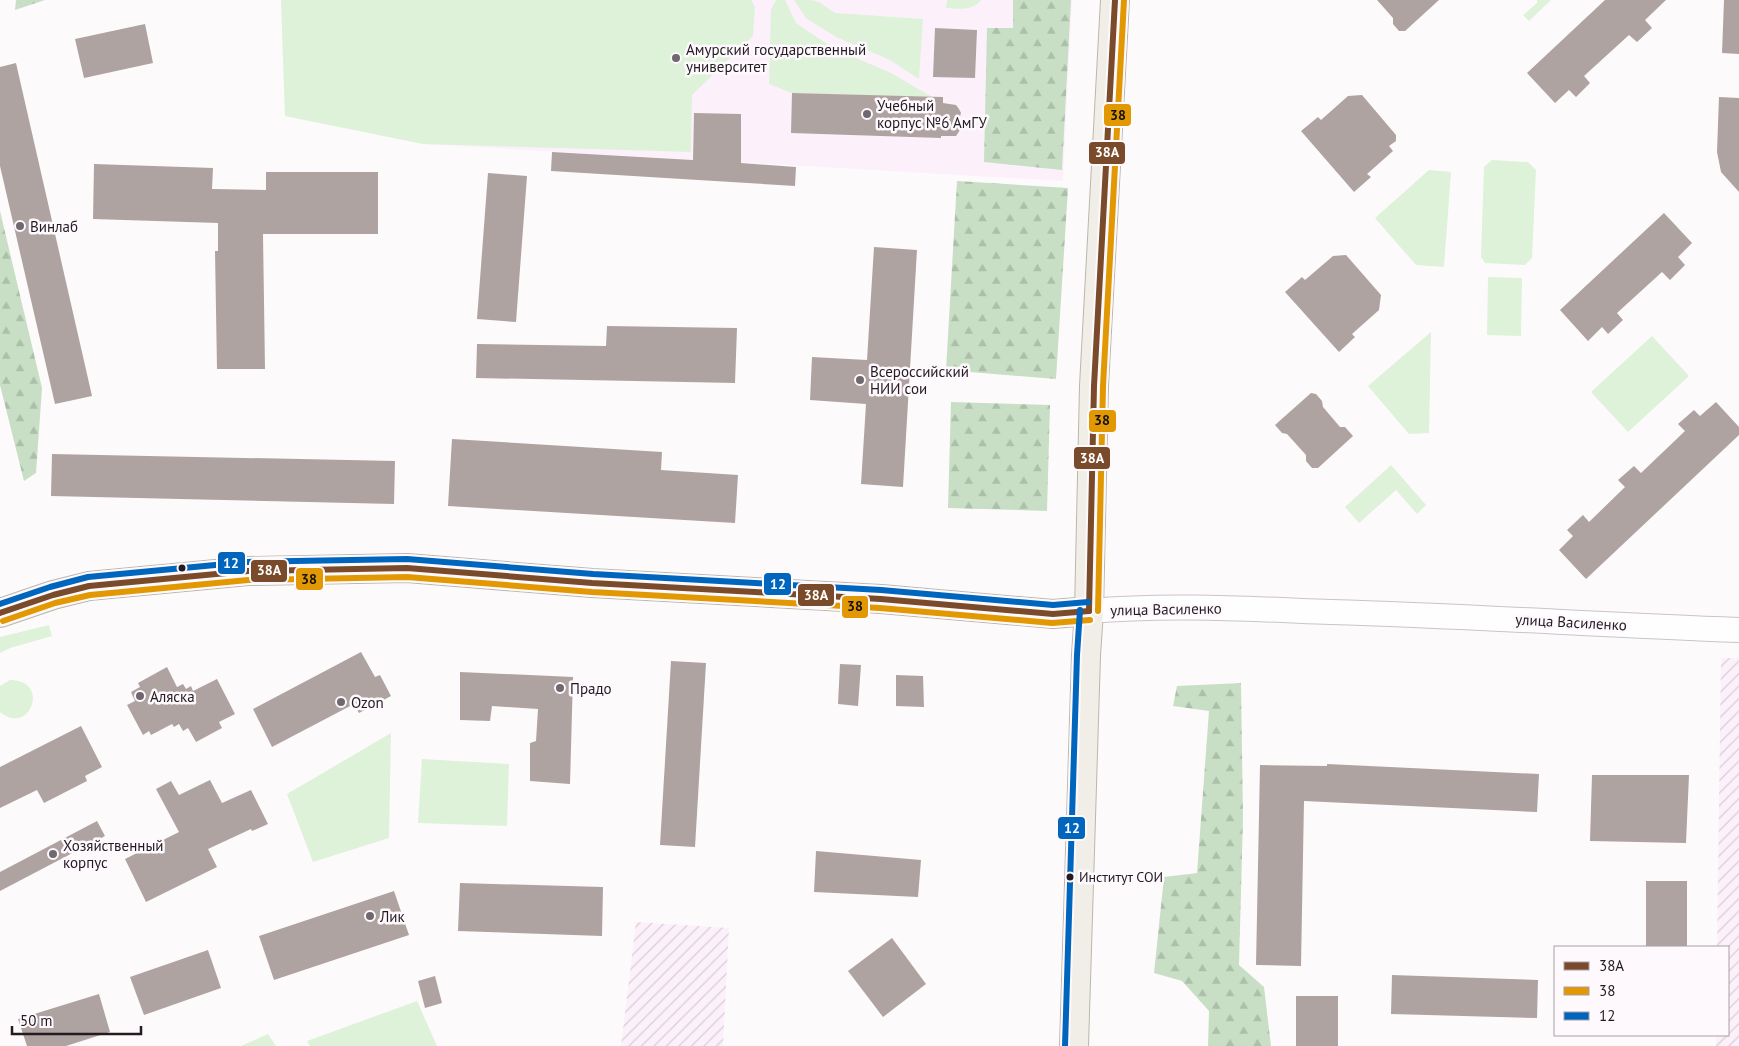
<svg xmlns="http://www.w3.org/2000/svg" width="1739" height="1046" font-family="'PT Sans',sans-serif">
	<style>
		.industrial { fill: url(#industrial-furrows) }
		.built { fill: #fcf1fb }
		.green { fill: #ddf2d9 }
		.forest { fill: url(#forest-firs) }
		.building { fill: #afa3a1 }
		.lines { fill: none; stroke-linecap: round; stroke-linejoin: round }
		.minor-casing { stroke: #c9c4c8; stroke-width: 26 }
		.major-casing { stroke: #bcb6ac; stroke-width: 30 }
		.minor { stroke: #fffeff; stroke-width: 24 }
		.major { stroke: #f1eee8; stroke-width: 28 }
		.bus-1-casing { stroke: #fef9fd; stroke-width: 10 }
		.bus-2-casing { stroke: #fef9fd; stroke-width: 10 }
		.bus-3-casing { stroke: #fef9fd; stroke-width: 10 }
		.bus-1 { stroke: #7a4b2a; stroke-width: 6 }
		.bus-2 { stroke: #e29803; stroke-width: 6 }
		.bus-3 { stroke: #0065bd; stroke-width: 6 }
		.poi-dot { fill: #6f686e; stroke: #fef9fd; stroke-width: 2 }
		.bus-dot { fill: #231a22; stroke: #fef9fd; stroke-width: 2 }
		.labels { text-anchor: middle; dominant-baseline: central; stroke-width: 5; stroke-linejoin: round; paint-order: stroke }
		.bus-label { font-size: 14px; fill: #231a22; stroke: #fef9fd; text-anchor: start }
		.poi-label { font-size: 15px; fill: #231a22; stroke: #fef9fd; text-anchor: start }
		.street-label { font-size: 15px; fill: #231a22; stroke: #fef9fd }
		.line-badge { stroke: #fef9fd; stroke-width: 2 }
		.badge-label { font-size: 14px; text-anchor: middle; font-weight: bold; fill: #fff }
		.pale-badge-label { font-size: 14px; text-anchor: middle; font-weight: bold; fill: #111 }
	</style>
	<defs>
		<pattern id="industrial-furrows" width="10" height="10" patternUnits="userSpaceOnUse" patternTransform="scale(1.25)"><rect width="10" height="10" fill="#fcf1fb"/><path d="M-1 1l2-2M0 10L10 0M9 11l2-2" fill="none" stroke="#d8ced7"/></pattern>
		<pattern id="forest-firs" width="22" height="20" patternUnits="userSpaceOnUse" patternTransform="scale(1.25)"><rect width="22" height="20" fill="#c8dfc5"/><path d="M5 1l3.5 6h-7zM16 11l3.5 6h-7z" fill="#acbfa9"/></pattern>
	</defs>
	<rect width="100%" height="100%" fill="#fdfafc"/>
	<g class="industrial">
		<polygon points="1721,658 1739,658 1739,1046 1716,1046 1716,1035 1728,1035 1728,947 1717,947"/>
		<polygon points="636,922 729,928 723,1046 621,1046"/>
	</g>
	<polygon class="built" points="281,0 1072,0 1063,181 423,144 285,116"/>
	<g class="green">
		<polygon points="281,0 751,0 755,7 753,36 692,95 691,152 423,144 285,116"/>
		<polygon points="776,0 785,0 796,23 833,48 891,73 932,97 792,93 769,84 771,10"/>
		<polygon points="794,0 811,0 819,2 835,13 923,19 919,79 890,60 836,37 806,18"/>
		<path d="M947,0H981C973,11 958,9 946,8Z"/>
		<polygon points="1537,0 1551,0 1529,21 1523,15 1537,3"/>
		<polygon points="1492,160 1528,162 1536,170 1532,258 1525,265 1485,263 1481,257 1484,167"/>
		<polygon points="1429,170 1451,172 1444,267 1416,265 1375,218"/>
		<polygon points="1488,277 1522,278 1521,336 1487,335"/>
		<polygon points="1431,332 1429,433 1409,434 1368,386"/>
		<polygon points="1652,336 1689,376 1628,432 1591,392"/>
		<polygon points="1391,465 1426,505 1417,514 1396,490 1359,523 1345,507"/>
		<polygon points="49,625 52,636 10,648 0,653 0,637"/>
		<path d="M10,680C51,680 30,737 0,712V686Z"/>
		<polygon points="391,733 389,838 313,862 287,794"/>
		<polygon points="422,759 509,764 507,826 418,823"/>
		<polygon points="417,1001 437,1046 310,1046 307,1041"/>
		<polygon points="268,1034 276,1046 241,1046"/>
	</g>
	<g class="forest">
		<polygon points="16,0 45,0 15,10"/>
		<polygon points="1013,0 1071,0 1062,170 984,162 987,28 1013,28"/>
		<polygon points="957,181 1068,188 1056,379 946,370"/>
		<polygon points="0,211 42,388 36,473 24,481 0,385"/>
		<polygon points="951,402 1050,405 1047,511 948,508"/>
		<polygon points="1241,683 1243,818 1239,965 1264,987 1271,1046 1208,1046 1209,1011 1182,981 1154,973 1164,877 1197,873 1209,711 1173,706 1177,686"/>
	</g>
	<g class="building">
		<polygon points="1377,0 1439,0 1405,31 1399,31 1393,24 1393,18"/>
		<polygon points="1605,0 1666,0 1645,20 1652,28 1637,42 1629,35 1584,76 1590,83 1576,97 1569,90 1555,103 1527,73"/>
		<polygon points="1724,0 1739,0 1739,54 1722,53"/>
		<polygon points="145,24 153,63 84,78 75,39"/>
		<polygon points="935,28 977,30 975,78 933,77"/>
		<polygon points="16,63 92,396 55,404 0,166 0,67"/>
		<polygon points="792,93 943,97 943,103 956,105 959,109 961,113 958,123 960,130 956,136 941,136 941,138 791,133"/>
		<polygon points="1362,95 1396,135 1396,141 1389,146 1393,151 1367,174 1371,177 1354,192 1301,131 1318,117 1321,120 1348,96"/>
		<polygon points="1719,97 1739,98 1739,192 1721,172 1717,152"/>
		<polygon points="694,113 741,114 741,163 796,167 795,186 551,171 552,152 693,160"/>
		<polygon points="94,164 213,168 212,189 266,190 266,172 378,172 378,234 263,234 265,369 217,369 215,251 218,251 218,223 93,219"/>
		<polygon points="488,173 527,176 516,322 477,319"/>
		<polygon points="1664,213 1692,243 1678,257 1685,265 1670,280 1662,272 1617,313 1623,320 1608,334 1602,327 1588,341 1560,310"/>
		<polygon points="874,247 917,250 903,487 861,484 866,404 810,400 812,357 867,360"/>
		<polygon points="1346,255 1381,295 1379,310 1352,334 1355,337 1339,352 1285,292 1302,277 1305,280 1333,256"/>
		<polygon points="607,326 737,328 735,383 476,378 477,344 606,346"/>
		<polygon points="1311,393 1316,394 1322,401 1323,407 1340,427 1345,427 1353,436 1318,468 1312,468 1306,461 1306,455 1287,434 1282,433 1275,425"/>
		<polygon points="1716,402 1739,427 1739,435 1586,579 1559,550 1573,536 1567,530 1583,515 1589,522 1625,487 1618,480 1634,466 1641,473 1685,431 1678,424 1694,410 1700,416"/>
		<polygon points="452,439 662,452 661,470 738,475 735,523 448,506"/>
		<polygon points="52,454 395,461 394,504 51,496"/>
		<polygon points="361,652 375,677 380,675 391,696 359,713 354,704 272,747 253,709"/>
		<polygon points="671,661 706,663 695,847 660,845"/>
		<polygon points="840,664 861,665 858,706 838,704"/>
		<polygon points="167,667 177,687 183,684 186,689 191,686 193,691 217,679 235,714 219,722 222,728 196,742 188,728 183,731 179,724 174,727 172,724 151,735 149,731 143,735 127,705 135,701 131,692 140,687 138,683"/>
		<polygon points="460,672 573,677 570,784 530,781 530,743 536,741 538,709 492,706 490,721 460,720"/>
		<polygon points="896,675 923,676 924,707 896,706"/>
		<polygon points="81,726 102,767 85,776 87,781 44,803 37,790 0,808 0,767"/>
		<polygon points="1327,764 1539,774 1537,812 1304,801 1301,966 1256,965 1260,765 1327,766"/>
		<polygon points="1592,775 1689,775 1686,843 1590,841"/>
		<polygon points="210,780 222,803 251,790 268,824 252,831 251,829 208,849 217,867 146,902 125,859 179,832 156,789 171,781 179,795"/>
		<polygon points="97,821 105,836 0,891 0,872"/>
		<polygon points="816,851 921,860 918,897 814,892"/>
		<rect x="1646" y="881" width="41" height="66"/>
		<polygon points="460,883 603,887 602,936 458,931"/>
		<polygon points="394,891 409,935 274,980 259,936"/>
		<polygon points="892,938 926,984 883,1017 848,971"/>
		<polygon points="208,950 221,988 144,1015 130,977"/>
		<polygon points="1392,975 1538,980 1537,1018 1391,1014"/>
		<polygon points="435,976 442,1003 425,1008 418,981"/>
		<polygon points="99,994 110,1032 66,1046 27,1046 18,1019"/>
		<rect x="1296" y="996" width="42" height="50"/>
	</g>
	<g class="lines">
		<g class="minor-casing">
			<path id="minor" d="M1089,611C1170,604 1251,609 1331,612C1467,616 1603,625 1739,630"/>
		</g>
		<g class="major-casing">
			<g id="major">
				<polyline points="0,613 53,595 89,586 248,571 407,568 592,583 881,599 1053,614 1089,611"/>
				<polyline points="1074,1046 1086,655 1089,611 1094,386 1115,0"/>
			</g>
		</g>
		<use href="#minor" class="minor"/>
		<use href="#major" class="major"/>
		<g class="bus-1-casing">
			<g id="bus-1">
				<polyline points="1089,611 1094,386 1115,0"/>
				<polyline points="0,613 53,595 89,586 248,571 407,568 592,583 881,599 1053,614 1089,611"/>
			</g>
		</g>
		<g class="bus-2-casing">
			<g id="bus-2">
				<polyline points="1098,611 1103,386 1124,0"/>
				<polyline points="3,621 55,603 90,595 248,580 407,577 592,592 880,608 1052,623 1090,620"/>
			</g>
		</g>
		<g class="bus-3-casing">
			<g id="bus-3">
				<polyline points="0,604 50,587 88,577 247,562 407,559 593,574 881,590 1053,605 1088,602"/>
				<polyline points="1065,1046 1077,655 1080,610"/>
			</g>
		</g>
		<use href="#bus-1" class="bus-1"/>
		<use href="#bus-2" class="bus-2"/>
		<use href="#bus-3" class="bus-3"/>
	</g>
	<g class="poi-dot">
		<circle cx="676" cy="58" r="5"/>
		<circle cx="867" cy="114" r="5"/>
		<circle cx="20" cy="226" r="5"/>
		<circle cx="860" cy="380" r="5"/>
		<circle cx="560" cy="688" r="5"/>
		<circle cx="140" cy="696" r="5"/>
		<circle cx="341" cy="702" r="5"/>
		<circle cx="53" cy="854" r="5"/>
		<circle cx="370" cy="916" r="5"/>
	</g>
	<g class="bus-dot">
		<circle cx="182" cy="568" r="4.5"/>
		<circle cx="1070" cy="877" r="4.5"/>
	</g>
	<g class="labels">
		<g class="bus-label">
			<text x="1079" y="877">Институт СОИ</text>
		</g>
		<g class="poi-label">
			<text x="686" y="49">Амурский государственный<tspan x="686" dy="17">университет</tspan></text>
			<text x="877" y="105">Учебный<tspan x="877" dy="17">корпус №6 АмГУ</tspan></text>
			<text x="30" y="226">Винлаб</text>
			<text x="870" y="371">Всероссийский<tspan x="870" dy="17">НИИ сои</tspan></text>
			<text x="570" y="688">Прадо</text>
			<text x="150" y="696">Аляска</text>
			<text x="351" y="702">Ozon</text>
			<text x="63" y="845">Хозяйственный<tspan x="63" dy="17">корпус</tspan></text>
			<text x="380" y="916">Лик</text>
		</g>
		<g class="street-label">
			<text transform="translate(1166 609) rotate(-1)">улица Василенко</text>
			<text transform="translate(1571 622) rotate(3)">улица Василенко</text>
		</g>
	</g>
	<g class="line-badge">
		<rect x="1103" y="103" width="29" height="24" rx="5" fill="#e29803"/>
		<rect x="1088" y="141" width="38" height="24" rx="5" fill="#7a4b2a"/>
		<rect x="1088" y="409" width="29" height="24" rx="5" fill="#e29803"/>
		<rect x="1073" y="446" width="38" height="24" rx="5" fill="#7a4b2a"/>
		<rect x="217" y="551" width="29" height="24" rx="5" fill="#0065bd"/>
		<rect x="250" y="559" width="38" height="24" rx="5" fill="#7a4b2a"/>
		<rect x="295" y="567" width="29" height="24" rx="5" fill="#e29803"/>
		<rect x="763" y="572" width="29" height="24" rx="5" fill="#0065bd"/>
		<rect x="797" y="583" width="38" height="24" rx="5" fill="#7a4b2a"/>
		<rect x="841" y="595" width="28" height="24" rx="5" fill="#e29803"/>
		<rect x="1057" y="816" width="29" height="24" rx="5" fill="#0065bd"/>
	</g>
	<g class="badge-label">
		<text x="1107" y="157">38А</text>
		<text x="1092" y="463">38А</text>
		<text x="231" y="568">12</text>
		<text x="269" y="575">38А</text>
		<text x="778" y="589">12</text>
		<text x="816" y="600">38А</text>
		<text x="1072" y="833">12</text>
	</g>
	<g class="pale-badge-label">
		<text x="1118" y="120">38</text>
		<text x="1102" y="425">38</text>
		<text x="309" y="584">38</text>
		<text x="855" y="611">38</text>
	</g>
	<rect x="1554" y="946" width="175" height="90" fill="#fef9fd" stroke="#a6a0a5"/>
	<rect x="1564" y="962" width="25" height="8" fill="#7a4b2a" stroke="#a6a0a5"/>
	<text x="1599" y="971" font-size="15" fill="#231a22">38А</text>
	<rect x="1564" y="987" width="25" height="8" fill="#e29803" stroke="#a6a0a5"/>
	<text x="1599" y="996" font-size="15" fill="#231a22">38</text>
	<rect x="1564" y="1012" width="25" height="8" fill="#0065bd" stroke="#a6a0a5"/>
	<text x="1599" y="1021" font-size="15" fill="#231a22">12</text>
	<path d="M12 1026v8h129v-8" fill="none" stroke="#231a22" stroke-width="2.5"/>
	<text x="20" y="1026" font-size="15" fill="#231a22" stroke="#fef9fd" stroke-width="4" paint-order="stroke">50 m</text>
</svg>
